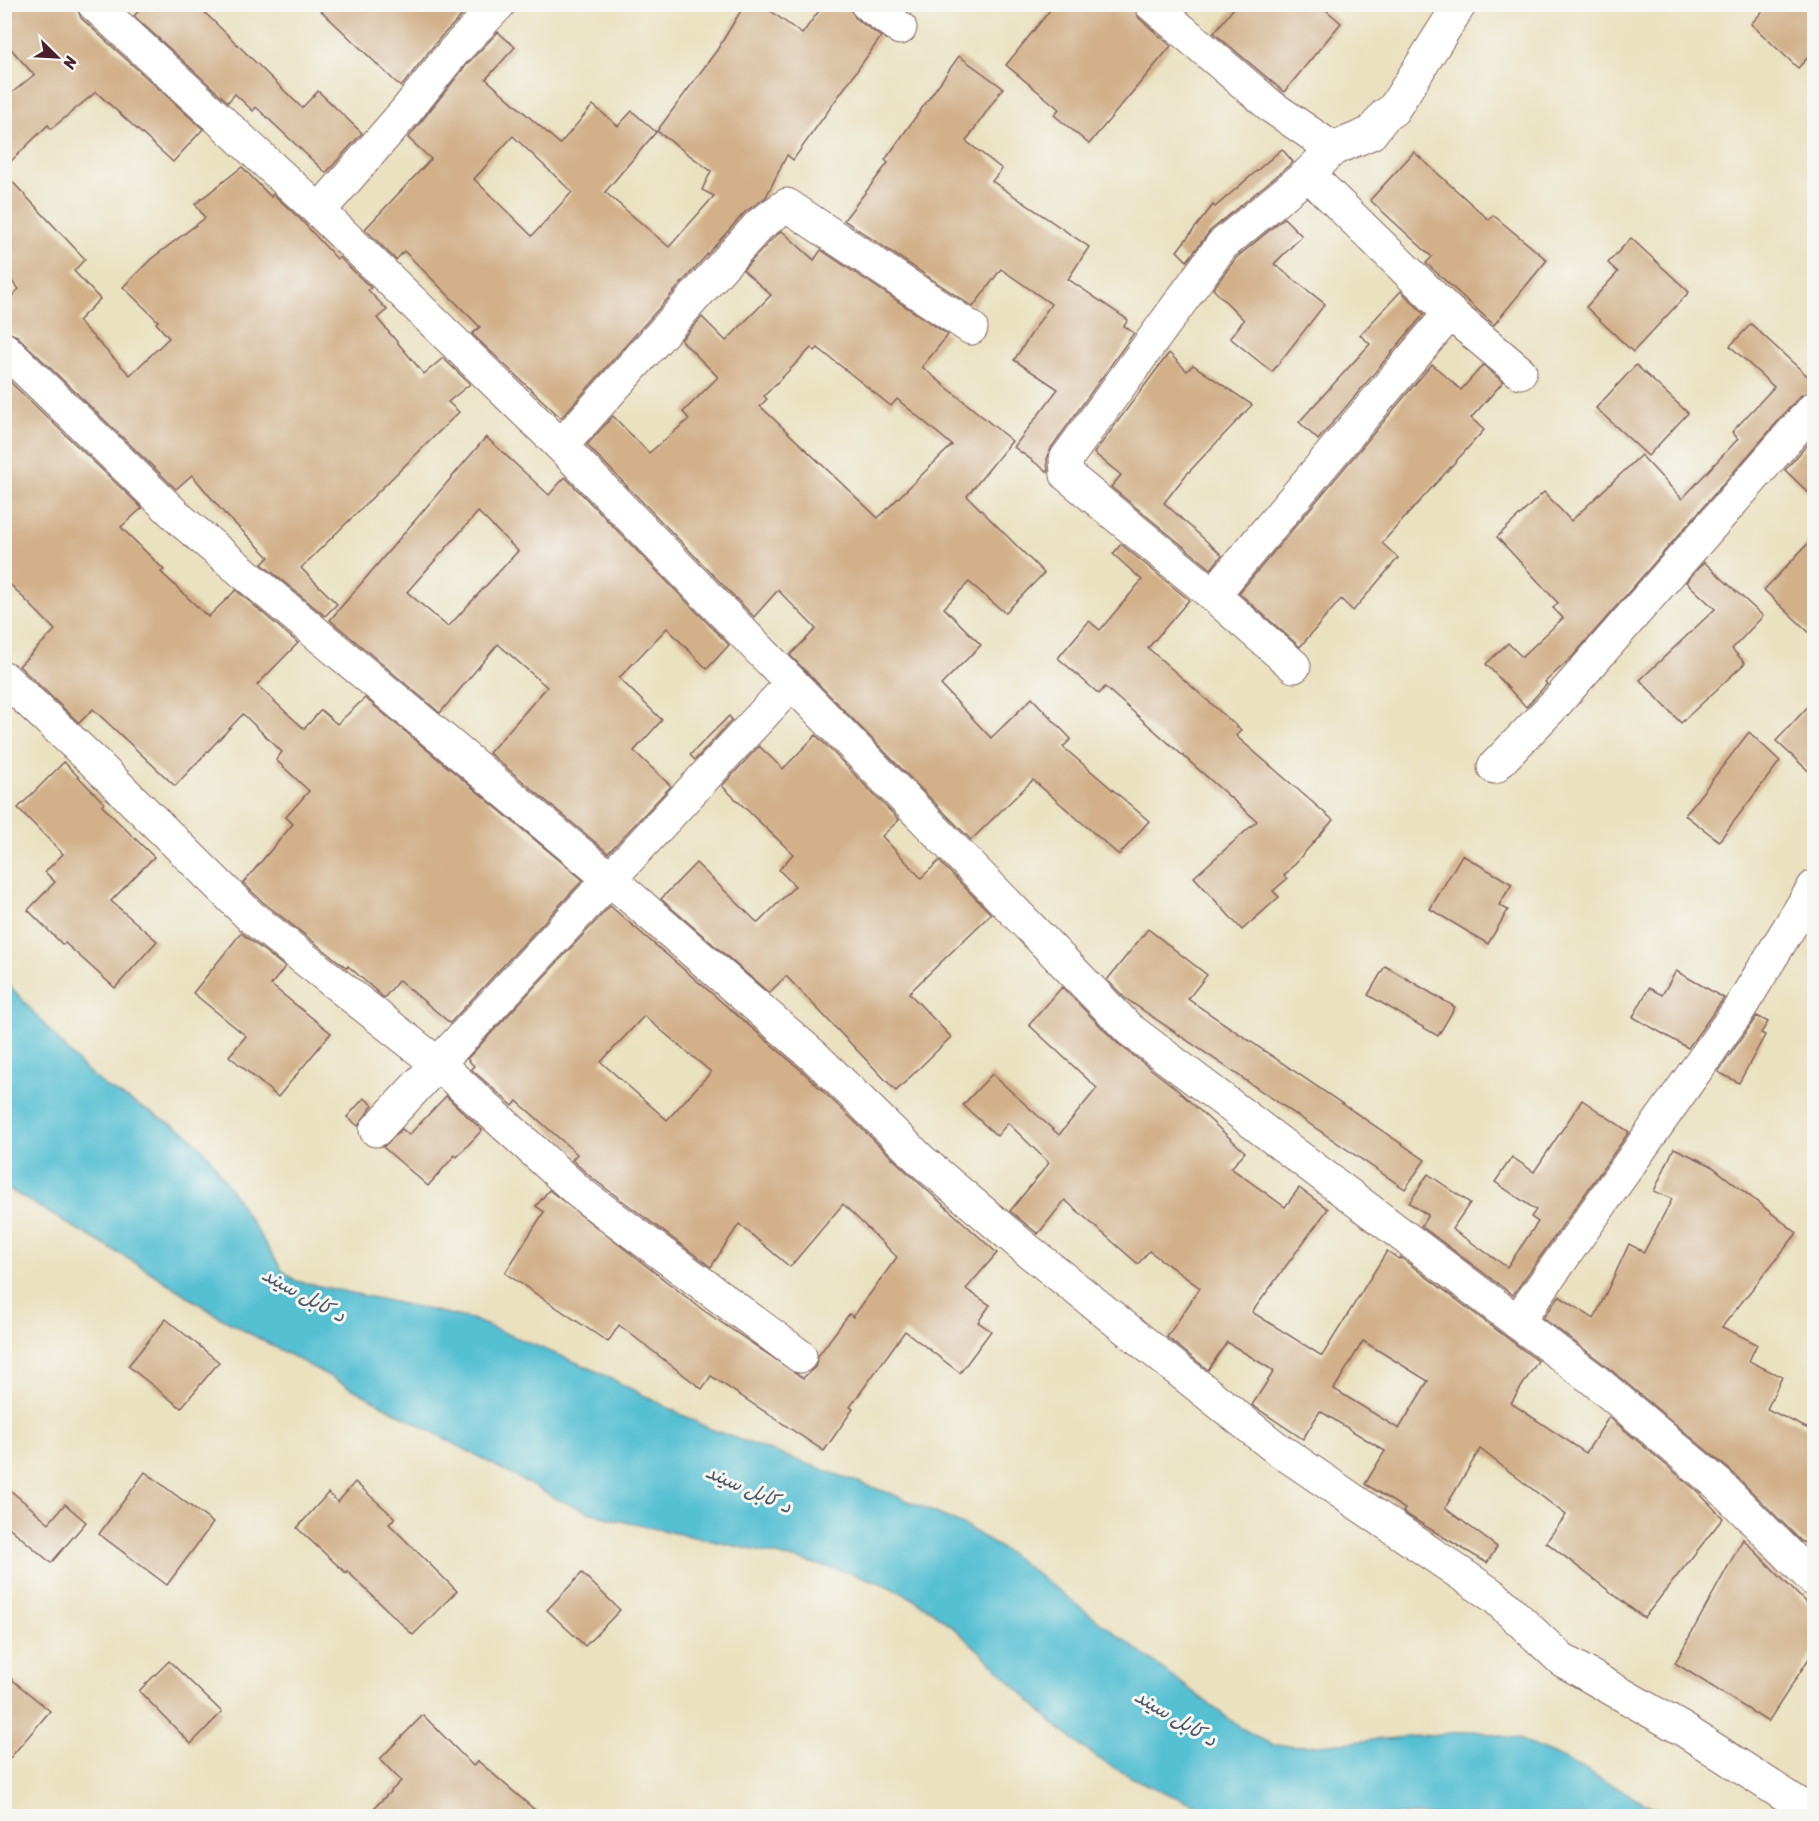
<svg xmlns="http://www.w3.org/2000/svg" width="1819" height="1821" font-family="Sriracha,'Playpen Sans Arabic',sans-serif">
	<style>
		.water { fill: #56c0d3; stroke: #50707f; stroke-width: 1.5 }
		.building { fill: #d1b08a; fill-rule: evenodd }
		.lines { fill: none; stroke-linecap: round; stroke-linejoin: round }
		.minor-casing { stroke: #82635f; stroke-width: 35 }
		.minor { stroke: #fff; stroke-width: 33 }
		.labels { text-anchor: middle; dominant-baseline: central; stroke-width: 6; stroke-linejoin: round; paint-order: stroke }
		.water-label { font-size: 20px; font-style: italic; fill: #4e5766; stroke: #f6f6f2 }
	</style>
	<rect width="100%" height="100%" fill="#f6f6f2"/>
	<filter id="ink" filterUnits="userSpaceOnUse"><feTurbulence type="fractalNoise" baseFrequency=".0167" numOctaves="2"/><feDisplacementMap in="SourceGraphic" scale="12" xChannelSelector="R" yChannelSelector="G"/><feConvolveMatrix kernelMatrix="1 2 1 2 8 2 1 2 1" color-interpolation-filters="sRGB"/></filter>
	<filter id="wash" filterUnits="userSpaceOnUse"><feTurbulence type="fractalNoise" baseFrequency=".008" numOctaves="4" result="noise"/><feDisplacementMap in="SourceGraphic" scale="24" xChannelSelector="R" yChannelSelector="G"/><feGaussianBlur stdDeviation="1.35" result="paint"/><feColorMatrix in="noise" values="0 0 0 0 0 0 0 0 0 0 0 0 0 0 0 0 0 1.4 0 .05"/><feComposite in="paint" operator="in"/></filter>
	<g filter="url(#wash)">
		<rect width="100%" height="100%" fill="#eae1c0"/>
		<path class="water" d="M4,979L81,1066L106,1087L187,1133L209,1156L282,1270L296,1281L471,1319L592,1369L710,1429L894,1495L963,1525L1010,1554L1241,1728L1272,1745L1307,1746L1474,1731L1518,1739L1564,1759L1669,1816L1226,1815C1169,1796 1112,1774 1066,1734C1015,1691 974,1637 917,1601C876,1576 831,1568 785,1557C729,1544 673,1533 617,1520L588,1512L555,1498L221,1318L144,1268L5,1187Z"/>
		<g id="blocks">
			<g class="building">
				<polygon points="4,4 76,4 81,18 203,129 173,162 96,92 51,129 48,125 4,168 4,99 34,75 4,41"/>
				<polygon points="145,4 196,4 302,108 318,91 362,133 326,173 256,107 253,111 235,94 228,102 134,16"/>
				<polygon points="314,4 467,4 470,7 439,39 401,87"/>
				<path d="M745,4H761L802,34L824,4H849L856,19L881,37L793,160L787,155L766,197L745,212L561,418L472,334L480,327L404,251L396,260L365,229L431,159L408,138L468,63L498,32L515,47L486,79L560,144L593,105L618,126L632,111L656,132L605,192L669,247L714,196L702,190L711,171L657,131L717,50ZM513,136L572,192L532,236L474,179Z"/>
				<polygon points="1055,4 1133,4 1139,18 1171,46 1089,144 1054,115 1059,109 1006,65"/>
				<polygon points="1237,4 1319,4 1341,23 1284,92 1214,33"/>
				<polygon points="1769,4 1815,4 1815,50 1798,68 1751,24"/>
				<polygon points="959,56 1003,88 966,141 1002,169 992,181 1089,247 1068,279 1128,320 1124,326 1134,333 1051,448 1047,459 1048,472 1014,447 1058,389 1014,360 1051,304 1001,269 973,307 844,220 888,163 885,160"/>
				<polygon points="1282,149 1293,162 1210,231 1187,261 1177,251 1213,205 1215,207"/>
				<polygon points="1414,152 1489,220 1493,215 1547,260 1494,325 1426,263 1432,257 1370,200"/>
				<polygon points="242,167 271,197 273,194 300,219 337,259 339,257 371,288 368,290 387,310 377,318 424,374 443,358 470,384 448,402 459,412 301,568 337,604 325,616 262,564 269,557 224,513 192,475 176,489 17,336 4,331 4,303 19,289 4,273 4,173 85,259 74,271 100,299 78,321 130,375 169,338 156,323 158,321 123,287 151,259 205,218 195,204"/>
				<polygon points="1284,218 1302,236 1274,264 1325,304 1272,372 1230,338 1244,320 1213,289 1236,258"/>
				<path d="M782,231L814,260L821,250L948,335L922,367L1012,441L967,496L1044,573L1005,613L969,582L944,608L981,645L941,685L991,738L1032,698L1071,739L1063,747L1149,821L1119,855L1033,780L971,840L790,655L816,629L778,590L754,617L587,445L613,416L649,453L689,419L683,412L718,377L681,340L702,317L726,341L771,295L743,270L772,239ZM811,348L815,351L818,348L891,406L897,399L952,445L878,518L760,406L767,399L764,396Z"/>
				<polygon points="1631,238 1689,292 1633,352 1586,307 1618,272 1608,263"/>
				<polygon points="1401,291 1424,314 1318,440 1299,422 1370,344 1360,335"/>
				<polygon points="1751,324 1815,383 1815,390 1800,396 1572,657 1545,682 1547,684 1526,707 1486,664 1508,643 1522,657 1563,618 1553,608 1558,603 1497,537 1544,492 1571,521 1641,455 1682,499 1738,439 1732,432 1774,387 1730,346"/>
				<polygon points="1169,353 1187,371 1193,365 1252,405 1185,476 1164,503 1222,555 1211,569 1111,487 1121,475 1094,453"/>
				<polygon points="1432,364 1461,390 1483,365 1503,382 1471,418 1484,430 1382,543 1398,558 1353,611 1341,599 1300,647 1239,593"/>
				<polygon points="1636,365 1688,413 1648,456 1596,408"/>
				<polygon points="4,376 142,508 121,527 164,570 161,572 208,617 236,590 298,643 257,685 304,729 321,710 337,724 365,698 583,880 450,1023 399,980 384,998 348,966 347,968 264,903 243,883 293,824 286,817 309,791 276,760 282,752 243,714 175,786 93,709 79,723 19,666 55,630 4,578"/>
				<polygon points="1815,436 1815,499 1785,470"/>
				<path d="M486,437L549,495L565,477L729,645L707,669L667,628L619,678L662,720L634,751L671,786L608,853L489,753L547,687L498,644L440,713L330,620ZM478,512L518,551L448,627L407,592Z"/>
				<polygon points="1815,536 1815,638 1764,590"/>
				<polygon points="1121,544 1189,600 1148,648 1241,730 1236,736 1333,820 1284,876 1287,879 1273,891 1279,897 1242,930 1194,877 1257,821 1105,687 1099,694 1058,658 1089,621 1100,630 1142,580 1113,554"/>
				<polygon points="1704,562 1763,616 1732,649 1745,663 1681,723 1640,680 1715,609 1686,582"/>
				<polygon points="1815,699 1815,777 1776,741"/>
				<polygon points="729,716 732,720 695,760 690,755"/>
				<polygon points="1749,732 1780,761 1719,841 1685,815"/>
				<polygon points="816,735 899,820 882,836 921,878 939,861 991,914 909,993 951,1037 896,1091 786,976 769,993 661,899 696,863 758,923 795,886 779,870 793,854 722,786 759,746 783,769"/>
				<polygon points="64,762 104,803 102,806 154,857 111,901 157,941 115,988 65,943 63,945 28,910 55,882 45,872 63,854 18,808"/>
				<polygon points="1462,855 1512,884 1499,905 1508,910 1488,944 1430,909"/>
				<path d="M610,906L802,1071L908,1173L997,1253L966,1289L990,1305L978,1322L991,1331L960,1373L905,1331L850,1407L853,1409L824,1451L711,1376L702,1389L619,1325L608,1342L505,1273L544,1212L536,1206L549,1190L703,1310L803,1378L815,1367L818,1356L849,1314L853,1317L897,1257L843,1204L790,1267L739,1224L711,1267L592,1178L572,1160L577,1154L517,1101L513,1106L471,1069L474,1066L467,1059ZM644,1016L711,1072L667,1120L601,1062Z"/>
				<polygon points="1148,929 1207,975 1188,999 1425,1160 1405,1189 1125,998 1107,980"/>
				<polygon points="241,933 285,967 271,985 331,1033 278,1097 229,1056 246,1036 193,993"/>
				<polygon points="1385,966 1455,1007 1438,1036 1368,995"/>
				<polygon points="1676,971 1724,998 1688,1048 1633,1017 1649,988 1662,995"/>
				<path d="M1062,987L1116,1042L1174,1087L1245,1152L1231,1168L1285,1207L1299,1188L1328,1209L1252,1312L1322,1356L1387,1251L1399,1259L1400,1257L1538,1361L1511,1403L1586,1453L1609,1417L1698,1492L1723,1518L1644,1618L1546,1542L1566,1515L1480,1449L1445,1508L1497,1547L1487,1563L1425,1526L1403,1512L1405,1509L1365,1484L1385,1451L1320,1411L1303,1439L1252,1405L1274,1371L1227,1342L1208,1370L1167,1337L1200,1288L1149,1251L1138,1264L1065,1200L1038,1234L1010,1211L1049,1163L1008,1123L997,1136L963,1105L992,1074L1059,1135L1097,1088L1029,1025ZM1363,1341L1428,1381L1399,1429L1334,1389Z"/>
				<polygon points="1757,1016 1768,1022 1761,1033 1765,1035 1739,1083 1718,1072"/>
				<polygon points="446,1096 482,1130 457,1157 455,1155 428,1186 383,1147 402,1129 409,1135"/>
				<polygon points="364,1098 373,1105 358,1126 347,1117"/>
				<polygon points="1582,1100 1629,1132 1513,1295 1421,1226 1428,1215 1409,1203 1428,1174 1470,1203 1452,1229 1507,1267 1538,1222 1531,1217 1536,1210 1495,1182 1512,1157 1534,1172"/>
				<polygon points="1674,1148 1710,1165 1797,1233 1722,1327 1757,1344 1749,1361 1782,1377 1767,1409 1815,1432 1815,1547 1801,1541 1731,1471 1605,1365 1543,1318 1559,1296 1594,1319 1629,1244 1644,1252 1672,1199 1654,1191"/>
				<polygon points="166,1319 219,1362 181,1408 128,1366"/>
				<polygon points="145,1472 213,1523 167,1585 99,1534"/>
				<polygon points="355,1482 395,1518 389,1524 457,1591 413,1635 347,1571 346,1573 297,1528 328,1493 338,1502"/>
				<polygon points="4,1485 49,1523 65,1504 86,1522 51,1563 4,1523"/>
				<polygon points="1743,1539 1815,1612 1815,1649 1768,1722 1675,1663"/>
				<polygon points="582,1573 620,1610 585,1646 547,1610"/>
				<polygon points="169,1661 222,1712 191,1744 139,1691"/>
				<polygon points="4,1673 50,1711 4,1765"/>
				<polygon points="423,1715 473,1766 478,1761 542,1816 366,1816 401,1781 380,1759"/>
			</g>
		</g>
	</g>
	<g filter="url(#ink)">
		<use href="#blocks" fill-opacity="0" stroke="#82635f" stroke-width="1.5"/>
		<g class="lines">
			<g class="minor-casing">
				<g id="minor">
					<polyline points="94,4 319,211 561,446 1129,1029 1593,1379 1719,1485 1814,1580"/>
					<polyline points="867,4 900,28"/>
					<polyline points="1151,4 1272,107 1333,149"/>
					<polyline points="1308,174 1450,313 1520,372"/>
					<polyline points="319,211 406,111 454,51 499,4"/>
					<polyline points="4,349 182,521 610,879 815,1057 921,1160 1025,1248 1275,1447 1495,1597 1562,1660 1684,1730 1814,1814"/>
					<polyline points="561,446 759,225 787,205 971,328"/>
					<polyline points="1213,595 1450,313"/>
					<polyline points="1294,666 1213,595 1067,475 1066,459 1222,245 1308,174 1333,149 1371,133 1385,115 1393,110 1460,4"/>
					<polyline points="4,678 95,763 250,916 438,1064 580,1193 800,1356"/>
					<polyline points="1494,767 1556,703 1814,408"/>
					<polyline points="376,1130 792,683"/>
					<polyline points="1517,1322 1738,1011 1814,887"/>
				</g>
			</g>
			<use href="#minor" class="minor"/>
		</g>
	</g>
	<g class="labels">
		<g class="water-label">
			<text transform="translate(304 1295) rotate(29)">د کابل سيند</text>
			<text transform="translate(749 1489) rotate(24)">د کابل سيند</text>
			<text transform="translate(1176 1718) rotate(31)">د کابل سيند</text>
		</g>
	</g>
	<rect width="1819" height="1821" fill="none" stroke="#f6f6f2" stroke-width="24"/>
	<g transform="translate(57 57) rotate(114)" stroke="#f6f6f2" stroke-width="4.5" paint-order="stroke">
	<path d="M0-4.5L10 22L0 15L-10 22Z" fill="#4a1f2b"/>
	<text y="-9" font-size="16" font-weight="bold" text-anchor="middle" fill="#4a1f2b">N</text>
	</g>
</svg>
